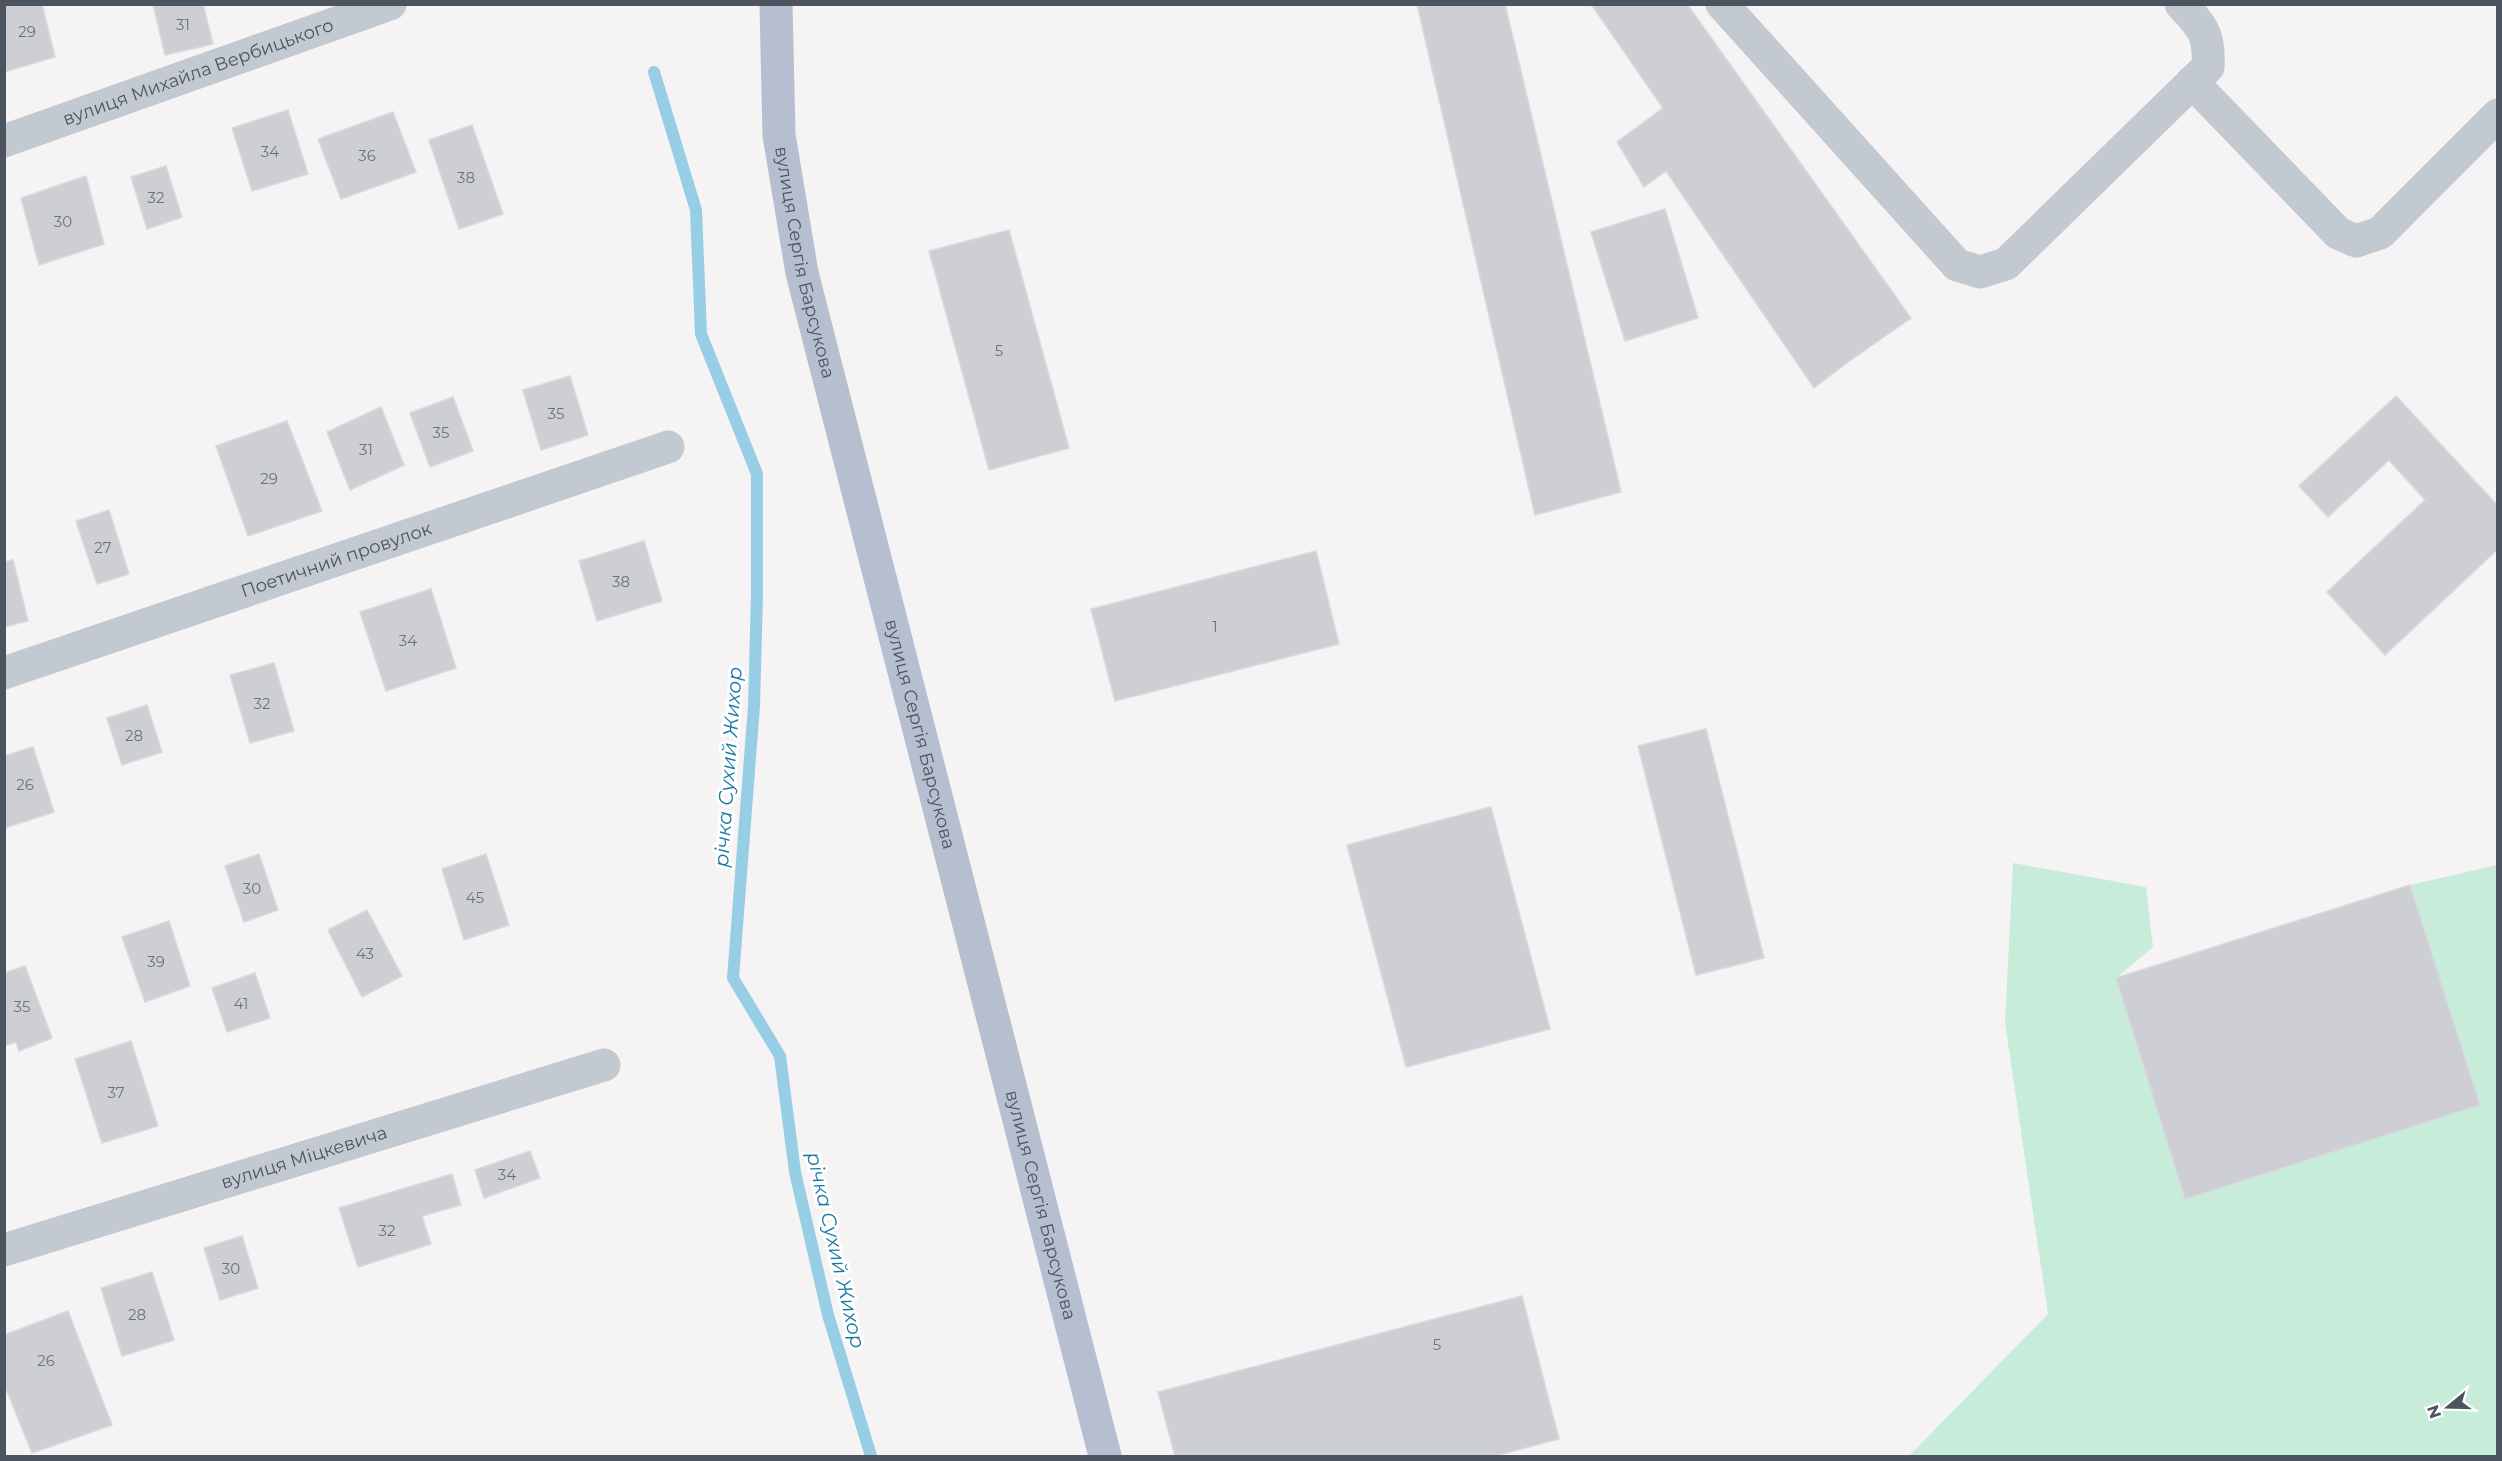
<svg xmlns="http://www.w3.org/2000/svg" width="2502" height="1461" font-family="Montserrat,sans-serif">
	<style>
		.green { fill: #c7edda }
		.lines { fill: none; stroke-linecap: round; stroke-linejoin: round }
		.stream { stroke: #97cee6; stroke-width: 12 }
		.building { fill: #cdcfd4; stroke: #d7d9dd; stroke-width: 1.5 }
		.minor { stroke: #c2c9d0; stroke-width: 33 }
		.major { stroke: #b5bfcf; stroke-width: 33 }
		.labels { text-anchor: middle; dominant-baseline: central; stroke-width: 6; stroke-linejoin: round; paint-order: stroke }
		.number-label { font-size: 15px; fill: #6c737c }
		.street-label { font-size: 18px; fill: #4c545f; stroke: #fff }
		.water-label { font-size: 20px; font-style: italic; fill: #1879a5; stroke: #fff }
	</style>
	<rect width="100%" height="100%" fill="#f5f3f3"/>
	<polygon class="green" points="2013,863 2146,887 2153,947 2116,978 2185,1199 2480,1105 2410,885 2497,865 2497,1456 1909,1456 2048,1314 2005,1023"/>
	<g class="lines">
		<polyline class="stream" points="654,72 696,210 701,334 757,474 757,594 754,706 733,978 780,1056 795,1172 828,1315 871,1456"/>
	</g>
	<g class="building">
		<polygon points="4,4 42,4 55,57 4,72"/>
		<polygon points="153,4 203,4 213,44 165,55"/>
		<polygon points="1417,4 1505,4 1621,492 1535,515"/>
		<polygon points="1591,4 1687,4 1911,318 1848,362 1814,388 1666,171 1644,187 1617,142 1663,108"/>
		<polygon points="288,110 308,174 252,191 232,128"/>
		<polygon points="393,112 416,172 341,199 318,139"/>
		<polygon points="472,125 503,214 459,229 429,140"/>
		<polygon points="166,166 182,217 147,229 131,177"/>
		<polygon points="86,176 104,244 39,265 21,198"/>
		<polygon points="1665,209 1698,318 1625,341 1591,232"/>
		<polygon points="1009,230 1069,448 989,470 929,251"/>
		<polygon points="570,376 588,435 541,450 523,390"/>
		<polygon points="2396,396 2498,506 2498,549 2385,655 2327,592 2425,500 2389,460 2328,517 2299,486"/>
		<polygon points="453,397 473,451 430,467 410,413"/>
		<polygon points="381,407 404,465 350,490 327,432"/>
		<polygon points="287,421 322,511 248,536 216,446"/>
		<polygon points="109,510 129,574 97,584 76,521"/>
		<polygon points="644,541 662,601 597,621 579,561"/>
		<polygon points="1316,551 1339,644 1115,701 1091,609"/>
		<polygon points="13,560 28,621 4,627 4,562"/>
		<polygon points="431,589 456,668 386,691 360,612"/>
		<polygon points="274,663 294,731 250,743 230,675"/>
		<polygon points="147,705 162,752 122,765 107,718"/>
		<polygon points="1706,729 1764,958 1696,975 1638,746"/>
		<polygon points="33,747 54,812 5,828 4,756"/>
		<polygon points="1491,807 1550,1029 1406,1067 1347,845"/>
		<polygon points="259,854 278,910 244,922 225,866"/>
		<polygon points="486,854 509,925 464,940 442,869"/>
		<polygon points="2410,885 2480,1105 2185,1199 2116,978"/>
		<polygon points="367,910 402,976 362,997 328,930"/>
		<polygon points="169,921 190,986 145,1002 122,937"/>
		<polygon points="25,966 52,1038 19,1051 16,1042 4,1046 4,973"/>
		<polygon points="255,973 270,1018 227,1032 212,988"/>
		<polygon points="131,1041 158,1126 102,1143 75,1059"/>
		<polygon points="530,1151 540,1178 484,1198 475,1170"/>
		<polygon points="452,1174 461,1205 422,1216 431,1244 358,1267 339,1208"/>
		<polygon points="242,1236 258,1288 220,1300 204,1248"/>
		<polygon points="152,1272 174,1340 122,1356 101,1288"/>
		<polygon points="1522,1296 1559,1439 1495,1456 1175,1456 1158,1392"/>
		<polygon points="68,1311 112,1425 32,1453 4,1384 4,1335"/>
	</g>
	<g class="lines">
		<g class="minor">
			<path d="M1722,4L1957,265L1980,272L2006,264L2208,67C2210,35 2203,27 2181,4"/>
			<polyline points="2192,82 2338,233 2356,241 2380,233 2498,115"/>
			<path id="s1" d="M4,141L390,4"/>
			<path id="s2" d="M4,673L668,447"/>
			<path id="s3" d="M4,1250L604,1065"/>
		</g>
		<path class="major" id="s4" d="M776,4L779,135L802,273L1105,1456"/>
	</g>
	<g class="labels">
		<g class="number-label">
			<text x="183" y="24">31</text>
			<text x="27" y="31">29</text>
			<text x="270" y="151">34</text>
			<text x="367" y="155">36</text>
			<text x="466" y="177">38</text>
			<text x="156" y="197">32</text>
			<text x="63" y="221">30</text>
			<text x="999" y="350">5</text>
			<text x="556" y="413">35</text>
			<text x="441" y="432">35</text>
			<text x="366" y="449">31</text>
			<text x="269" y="478">29</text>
			<text x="103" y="547">27</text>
			<text x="621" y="581">38</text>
			<text x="1215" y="626">1</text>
			<text x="408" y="640">34</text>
			<text x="262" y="703">32</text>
			<text x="134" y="735">28</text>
			<text x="25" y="784">26</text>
			<text x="252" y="888">30</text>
			<text x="475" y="897">45</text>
			<text x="365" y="953">43</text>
			<text x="156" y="961">39</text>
			<text x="241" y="1003">41</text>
			<text x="22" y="1006">35</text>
			<text x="116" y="1092">37</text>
			<text x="507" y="1174">34</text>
			<text x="387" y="1230">32</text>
			<text x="231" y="1268">30</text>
			<text x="137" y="1314">28</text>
			<text x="1437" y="1344">5</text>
			<text x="46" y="1360">26</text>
		</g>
		<g class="street-label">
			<text stroke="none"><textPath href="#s1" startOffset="206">вулиця Михайла Вербицького</textPath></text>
			<text stroke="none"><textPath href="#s4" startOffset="261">вулиця Сергія Барсукова</textPath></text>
			<text stroke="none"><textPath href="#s2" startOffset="351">Поетичний провулок</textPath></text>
			<text stroke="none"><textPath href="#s4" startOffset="747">вулиця Сергія Барсукова</textPath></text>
			<text stroke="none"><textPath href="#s3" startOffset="314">вулиця Міцкевича</textPath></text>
			<text stroke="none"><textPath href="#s4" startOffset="1233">вулиця Сергія Барсукова</textPath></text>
		</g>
		<g class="water-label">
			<text transform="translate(728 767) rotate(-86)">річка Сухий Жихор</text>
			<text transform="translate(836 1250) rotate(77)">річка Сухий Жихор</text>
		</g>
	</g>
	<rect width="2502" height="1461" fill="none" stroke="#4c545f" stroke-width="12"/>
	<g transform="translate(2448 1407) rotate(251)" stroke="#ffffff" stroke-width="4.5" paint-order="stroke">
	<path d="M0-4.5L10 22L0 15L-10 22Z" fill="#4c545f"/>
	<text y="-9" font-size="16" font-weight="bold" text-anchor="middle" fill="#4c545f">N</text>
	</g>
</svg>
